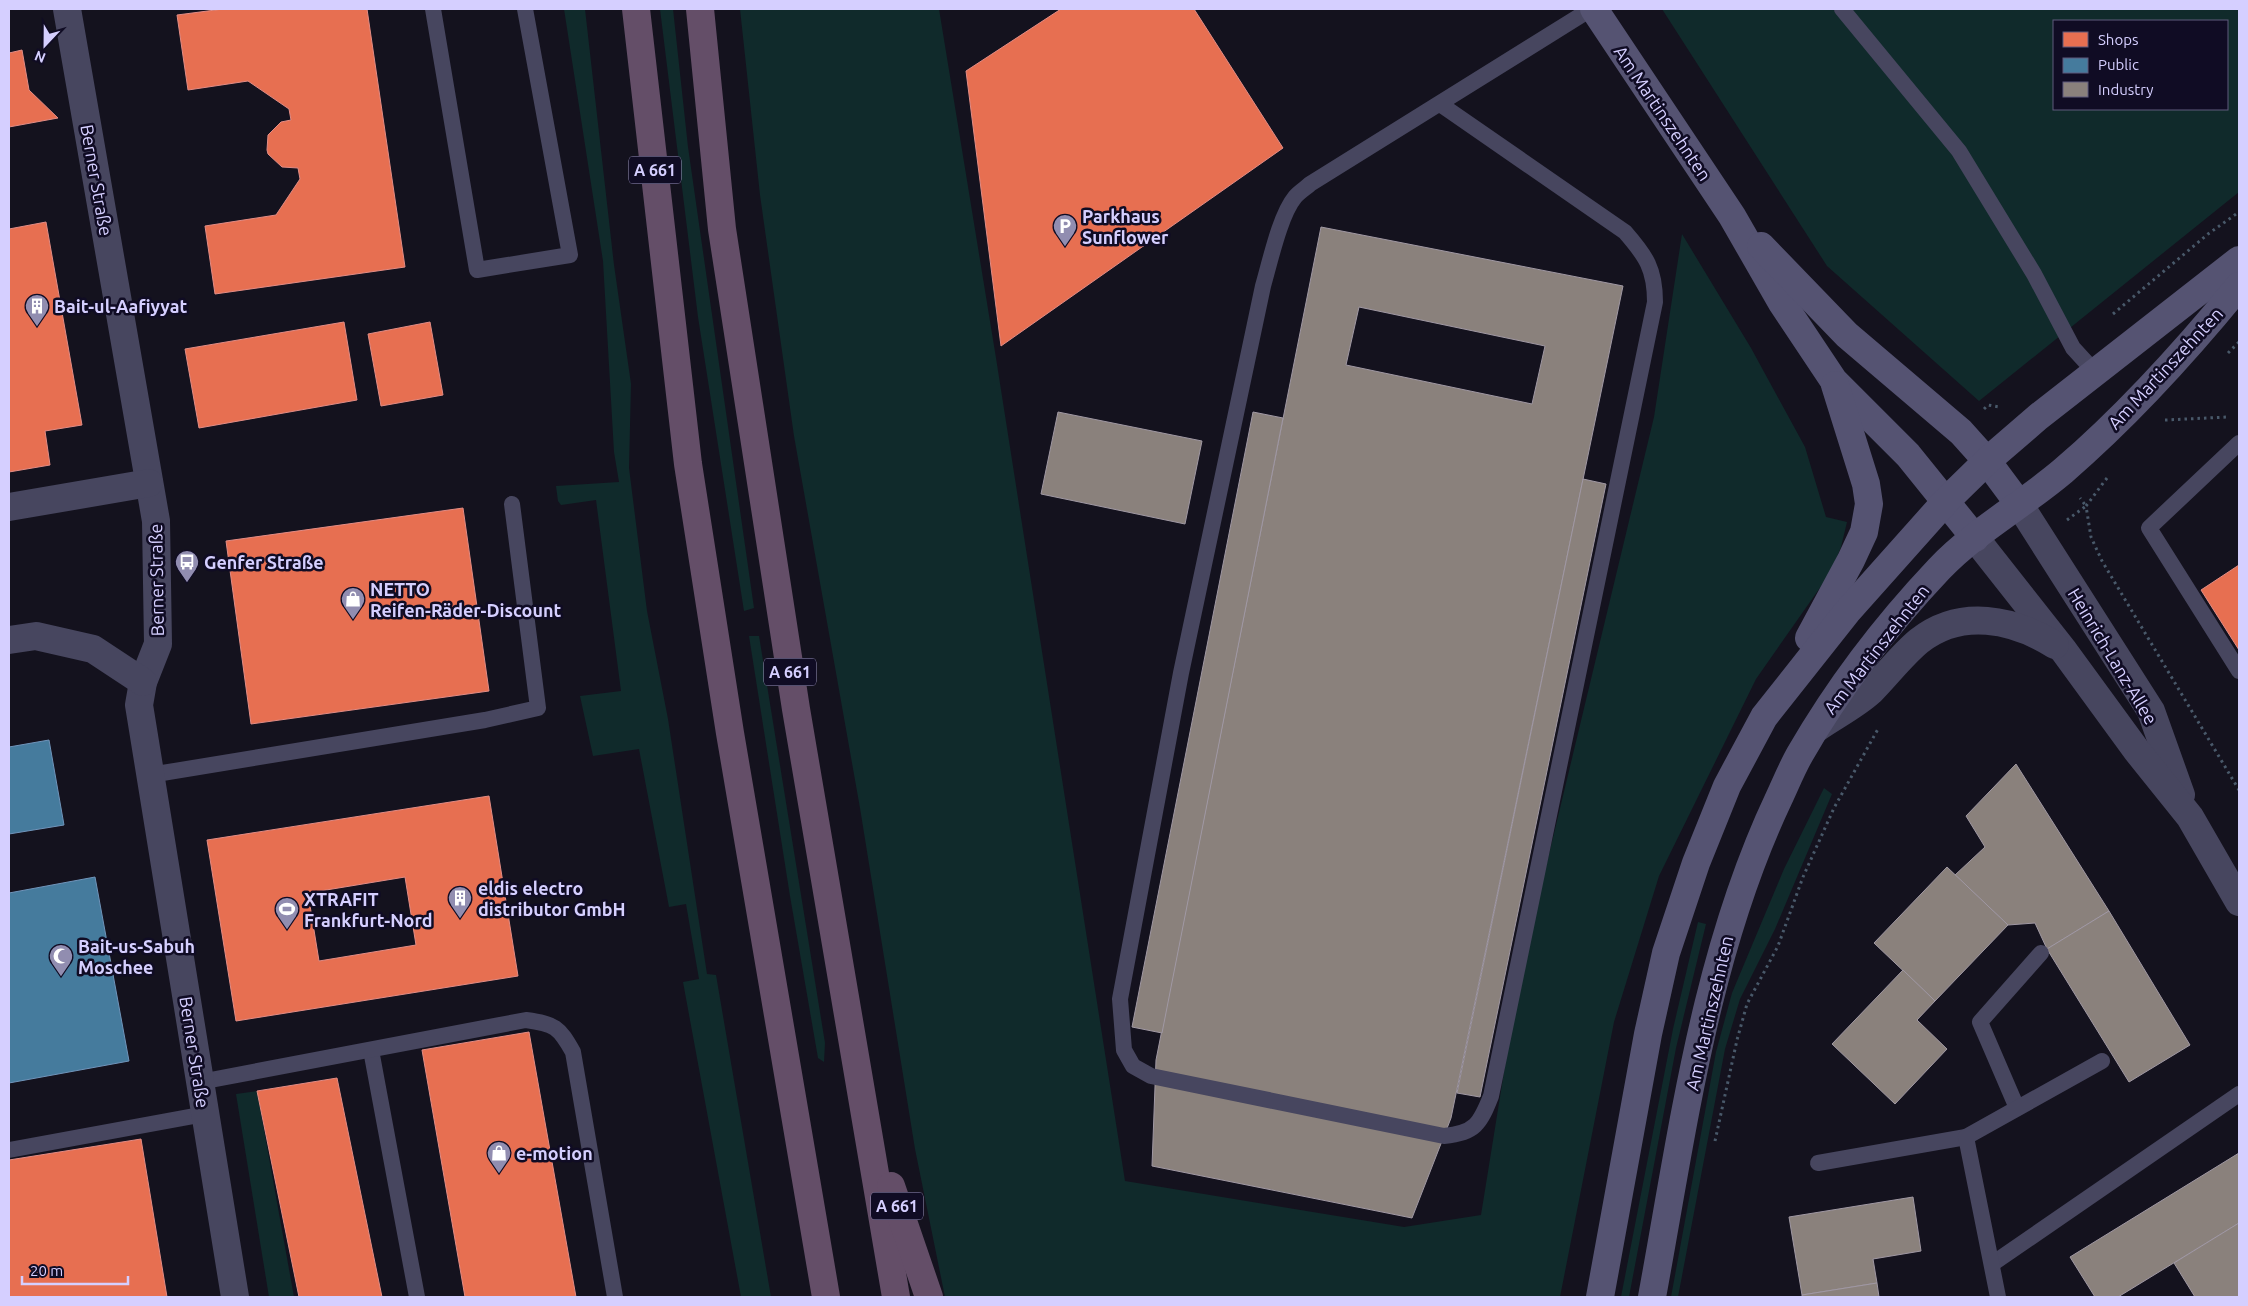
<svg xmlns="http://www.w3.org/2000/svg" width="2248" height="1306" font-family="Ubuntu,sans-serif">
	<style>
		.green { fill: #102a2b; fill-rule: evenodd }
		.shops { fill: #e76f51; stroke: #e28c85; fill-rule: evenodd }
		.public { fill: #457b9d; stroke: #7094ba }
		.industry { fill: #8a817c; stroke: #a098a3; fill-rule: evenodd }
		.lines { fill: none; stroke-linecap: round; stroke-linejoin: round }
		.path { stroke: #49596a; stroke-width: 3; stroke-dasharray: 2.5 4; stroke-linecap: butt }
		.lane { stroke: #47465f; stroke-width: 16 }
		.street { stroke: #47465f; stroke-width: 28 }
		.secondary { stroke: #555372; stroke-width: 28 }
		.highway { stroke: #644e68; stroke-width: 28 }
		.labels { text-anchor: middle; dominant-baseline: central; stroke-width: 5; stroke-linejoin: round; paint-order: stroke }
		.shield { fill: #100c24; stroke: #9a94bd; stroke-width: 1 }
		.shield-label { font-size: 16px; font-weight: bold; fill: #d5cfff }
		.street-label { font-size: 18px; fill: #d5cfff; stroke: #100c24 }
		.poi-label { font-size: 18px; font-weight: bold; fill: #d5cfff; stroke: #100c24; text-anchor: start }
	</style>
	<rect width="100%" height="100%" fill="#14121e"/>
	<g class="green">
		<polygon points="564,9 585,9 614,265 631,384 629,468 647,611 668,719 707,974 716,975 771,1297 741,1297 683,982 699,979 686,904 669,907 639,749 593,756 580,696 621,691 596,500 561,505 558,501 556,486 619,482 614,452 603,261"/>
		<polygon points="660,9 673,9 688,147 754,608 744,611 698,317"/>
		<polygon points="740,9 939,9 996,358 1125,1181 1404,1227 1481,1215 1519,979 1654,417 1682,234 1751,348 1805,447 1826,517 1847,522 1841,547 1831,572 1756,679 1659,876 1614,1022 1560,1297 945,1297 915,1149 860,808 794,436 760,195"/>
		<path d="M1662,9H2239V192L1979,401L1827,266ZM2054,21H2227V109H2054Z"/>
		<polygon points="749,636 759,636 760,642 825,1043 824,1062 818,1058 790,896"/>
		<polygon points="1824,788 1832,794 1775,929 1740,999 1725,1049 1678,1297 1671,1297 1716,1052 1732,993 1784,869"/>
		<polygon points="1698,922 1706,924 1676,1048 1629,1297 1621,1297 1673,1029"/>
		<polygon points="257,1091 294,1297 269,1297 236,1094"/>
	</g>
	<g class="shops">
		<polygon points="223,9 367,9 405,267 215,294 205,226 276,215 300,179 298,168 282,167 268,154 267,150 268,135 281,122 291,120 289,109 248,81 188,90 177,15"/>
		<polygon points="1061,9 1194,9 1283,148 1001,346 966,71"/>
		<polygon points="22,50 29,90 58,118 9,127 9,53"/>
		<polygon points="46,222 82,425 45,431 50,465 9,472 9,229"/>
		<polygon points="344,322 357,400 199,428 185,349"/>
		<polygon points="430,322 443,395 381,406 368,334"/>
		<polygon points="463,508 489,691 251,724 226,541"/>
		<polygon points="2239,565 2239,650 2201,590"/>
		<path d="M489,796L518,976L236,1021L207,840ZM405,877L416,945L319,961L308,893Z"/>
		<polygon points="529,1032 576,1297 465,1297 422,1050"/>
		<polygon points="337,1078 382,1297 299,1297 257,1091"/>
		<polygon points="141,1139 167,1297 9,1297 9,1160"/>
	</g>
	<g class="public">
		<polygon points="49,740 64,825 9,834 9,747"/>
		<polygon points="95,877 129,1061 9,1083 9,893"/>
	</g>
	<g class="industry">
		<path d="M1321,227L1623,286L1451,1118L1412,1218L1152,1166L1156,1060ZM1359,307L1545,346L1532,404L1346,365Z"/>
		<polygon points="1058,412 1202,441 1185,524 1041,494"/>
		<polygon points="1253,412 1283,418 1162,1033 1132,1027"/>
		<polygon points="1583,479 1606,484 1480,1097 1457,1093"/>
		<polygon points="2016,764 2109,911 2047,949 2035,923 2008,925 1955,875 1985,847 1966,816"/>
		<polygon points="1947,867 2008,925 1935,1001 1874,943"/>
		<polygon points="2109,911 2190,1045 2129,1082 2047,949"/>
		<polygon points="1903,970 1935,1001 1917,1020 1947,1049 1895,1104 1832,1044"/>
		<polygon points="2239,1153 2239,1223 2118,1297 2095,1297 2070,1257"/>
		<polygon points="1913,1197 1921,1251 1873,1259 1877,1283 1802,1295 1789,1217"/>
		<polygon points="2239,1223 2239,1297 2195,1297 2174,1263"/>
		<polygon points="1877,1283 1879,1297 1802,1297 1802,1295"/>
	</g>
	<g class="lines">
		<g class="path">
			<polyline points="2113,314 2208,234 2239,212"/>
			<polyline points="2228,353 2239,342"/>
			<polyline points="1984,409 1988,405 1999,407"/>
			<polyline points="2165,420 2228,417"/>
			<polyline points="2107,478 2086,506 2091,537 2102,561 2239,790"/>
			<polyline points="2067,520 2086,506 2080,498"/>
			<polyline points="1715,1141 1737,1040 1747,1004 1778,946 1803,877 1834,808 1878,729"/>
		</g>
		<g class="lane">
			<polyline points="433,9 477,270 570,255 525,9"/>
			<polyline points="1842,9 1959,151 2034,274 2073,348 2095,372"/>
			<path d="M1440,104L1625,232C1646,256 1655,269 1655,302L1491,1096C1480,1124 1475,1133 1444,1136L1151,1076L1133,1066L1124,1050L1120,999L1181,673L1263,286C1270,262 1280,215 1295,197C1299,192 1306,188 1310,184L1591,9"/>
			<polyline points="2239,443 2149,528 2239,671"/>
			<polyline points="150,775 485,720 538,708 512,504"/>
			<polyline points="371,1050 417,1297"/>
			<path d="M200,1082L526,1020C555,1024 559,1027 573,1052L615,1297"/>
			<polyline points="2017,1108 1980,1022 2041,953"/>
			<polyline points="9,1150 205,1114"/>
			<polyline points="1818,1163 1966,1137"/>
			<polyline points="1992,1264 2239,1094"/>
			<polyline points="1998,1297 1966,1137 2102,1061"/>
		</g>
		<g class="street">
			<polyline points="67,9 156,521 158,644 143,682 139,705 235,1297"/>
			<polyline points="2019,504 2151,711 2181,795"/>
			<polyline points="9,507 149,483"/>
			<polyline points="1975,538 2064,651 2137,751 2190,817 2239,902"/>
			<polyline points="9,640 36,636 93,649 143,682"/>
			<path d="M1817,728C1834,716 1856,705 1871,691C1887,675 1901,656 1919,641C1961,608 2013,619 2055,645"/>
		</g>
		<g class="secondary">
			<polyline points="1594,9 1732,216 1782,303 1834,381 1908,455 1975,538"/>
			<polyline points="1761,246 1847,335 1961,432 1987,461 2019,504"/>
			<polyline points="1809,638 1851,560 1864,532 1869,504 1866,484 1835,385"/>
			<polyline points="1600,1297 1648,1034 1666,953 1696,863 1727,786 1764,717 1847,612 1946,501 1987,461 2038,417 2239,260"/>
			<path d="M1652,1297C1683,1129 1705,954 1779,798C1786,783 1792,768 1800,754C1838,688 1887,624 1939,569C1975,531 2023,505 2063,471C2127,416 2185,352 2239,286"/>
		</g>
		<g class="highway">
			<polyline points="636,9 688,464 730,733 826,1297"/>
			<polyline points="700,9 722,229 796,709 896,1297"/>
			<polyline points="891,1186 929,1297"/>
		</g>
	</g>
	<defs>
		<g id="parking-pin" transform="scale(1.25)"><path d="M0 17L-7.5 6A9.5 9.5 0 1 1 7.5 6Z" fill="#918db0" stroke="#100c24"/><path d="M-3.5-5.5H1a3.5 3.5 0 0 1 0 7H-1V5.5H-3.5ZM-1-3.4V-.6H.8a1.4 1.4 0 0 0 0-2.8Z" fill="#fff"/></g>
		<g id="building-pin" transform="scale(1.25)"><path d="M0 17L-7.5 6A9.5 9.5 0 1 1 7.5 6Z" fill="#918db0" stroke="#100c24"/><path d="M-4-6H4V6H1V3H-1V6H-4ZM-2.5-4.3h1.7v1.8h-1.7ZM.8-4.3h1.7v1.8H.8ZM-2.5-1h1.7V.8h-1.7ZM.8-1h1.7V.8H.8Z" fill="#fff"/></g>
		<g id="bus-pin" transform="scale(1.25)"><path d="M0 17L-7.5 6A9.5 9.5 0 1 1 7.5 6Z" fill="#918db0" stroke="#100c24"/><path d="M-5-6H5V4H4V6H2V4H-2V6H-4V4H-5ZM-3.5-4V0h7V-4ZM-3.5 1.2v1.5H-2V1.2ZM2 1.2v1.5H3.5V1.2Z" fill="#fff"/></g>
		<g id="shop-pin" transform="scale(1.25)"><path d="M0 17L-7.5 6A9.5 9.5 0 1 1 7.5 6Z" fill="#918db0" stroke="#100c24"/><path d="M-5-2.5h2.3a2.7 3.5 0 0 1 5.4 0H5L5.5 6h-11ZM-1.5-2.5h3a1.5 2.3 0 0 0-3 0Z" fill="#fff"/></g>
		<g id="stadium-pin" transform="scale(1.25)"><path d="M0 17L-7.5 6A9.5 9.5 0 1 1 7.5 6Z" fill="#918db0" stroke="#100c24"/><path d="M0-5a6.5 5 0 1 0 0 10a6.5 5 0 1 0 0-10ZM-3.5-1.8h7v3.6h-7Z" fill="#fff"/></g>
		<g id="mosque-pin" transform="scale(1.25)"><path d="M0 17L-7.5 6A9.5 9.5 0 1 1 7.5 6Z" fill="#918db0" stroke="#100c24"/><path d="M3.5-4.9A6 6 0 1 0 3.5 4.9A5 5 0 1 1 3.5-4.9Z" fill="#fff"/></g>
	</defs>
	<g fill-rule="evenodd">
		<use href="#parking-pin" x="1065" y="226"/>
		<use href="#building-pin" x="37" y="306"/>
		<use href="#bus-pin" x="187" y="562"/>
		<use href="#shop-pin" x="353" y="599"/>
		<use href="#building-pin" x="460" y="898"/>
		<use href="#stadium-pin" x="287" y="909"/>
		<use href="#mosque-pin" x="61" y="956"/>
		<use href="#shop-pin" x="499" y="1153"/>
	</g>
	<g class="labels">
		<g class="shield">
			<rect x="629" y="156.5" width="52" height="27" rx="4"/>
			<rect x="764" y="658.5" width="52" height="27" rx="4"/>
			<rect x="871" y="1192.5" width="52" height="27" rx="4"/>
		</g>
		<g class="shield-label">
			<text x="655" y="170">A 661</text>
			<text x="790" y="672">A 661</text>
			<text x="897" y="1206">A 661</text>
		</g>
		<g class="street-label">
			<text transform="translate(1663 113) rotate(56)">Am Martinszehnten</text>
			<text transform="translate(97 180) rotate(80)">Berner Straße</text>
			<text transform="translate(2165 368) rotate(-47)">Am Martinszehnten</text>
			<text transform="translate(156 580) rotate(-91)">Berner Straße</text>
			<text transform="translate(1876 649) rotate(-52)">Am Martinszehnten</text>
			<text transform="translate(2113 656) rotate(59)">Heinrich-Lanz-Allee</text>
			<text transform="translate(1709 1013) rotate(-77)">Am Martinszehnten</text>
			<text transform="translate(195 1052) rotate(81)">Berner Straße</text>
		</g>
		<g class="poi-label">
			<text x="1082" y="216">Parkhaus<tspan x="1082" dy="21">Sunflower</tspan></text>
			<text x="54" y="306">Bait-ul-Aafiyyat</text>
			<text x="204" y="562">Genfer Straße</text>
			<text x="370" y="589">NETTO<tspan x="370" dy="21">Reifen-Räder-Discount</tspan></text>
			<text x="478" y="888">eldis electro<tspan x="478" dy="21">distributor GmbH</tspan></text>
			<text x="304" y="899">XTRAFIT<tspan x="304" dy="21">Frankfurt-Nord</tspan></text>
			<text x="78" y="946">Bait-us-Sabuh<tspan x="78" dy="21">Moschee</tspan></text>
			<text x="516" y="1153">e-motion</text>
		</g>
	</g>
	<rect width="2248" height="1306" fill="none" stroke="#d5cfff" stroke-width="20"/>
	<rect x="2053" y="20" width="175" height="90" fill="#100c24" stroke="#5f5a7c"/>
	<rect x="2063" y="32" width="25" height="15" fill="#e76f51" stroke="#5f5a7c"/>
	<text x="2098" y="45" font-size="15" fill="#d5cfff">Shops</text>
	<rect x="2063" y="58" width="25" height="15" fill="#457b9d" stroke="#5f5a7c"/>
	<text x="2098" y="70" font-size="15" fill="#d5cfff">Public</text>
	<rect x="2063" y="82" width="25" height="15" fill="#8a817c" stroke="#5f5a7c"/>
	<text x="2098" y="95" font-size="15" fill="#d5cfff">Industry</text>
	<g transform="translate(45 45) rotate(202)" stroke="#100c24" stroke-width="4" paint-order="stroke">
	<path d="M0-4L9 19L0 12L-9 19Z" fill="#d5cfff"/>
	<text y="-8" font-size="14" font-weight="bold" text-anchor="middle" fill="#d5cfff">N</text>
	</g>
	<path d="M22 1276v8h106v-8" fill="none" stroke="#d5cfff" stroke-width="2.5"/>
	<text x="30" y="1276" font-size="15" fill="#d5cfff" stroke="#100c24" stroke-width="4" paint-order="stroke">20 m</text>
</svg>
